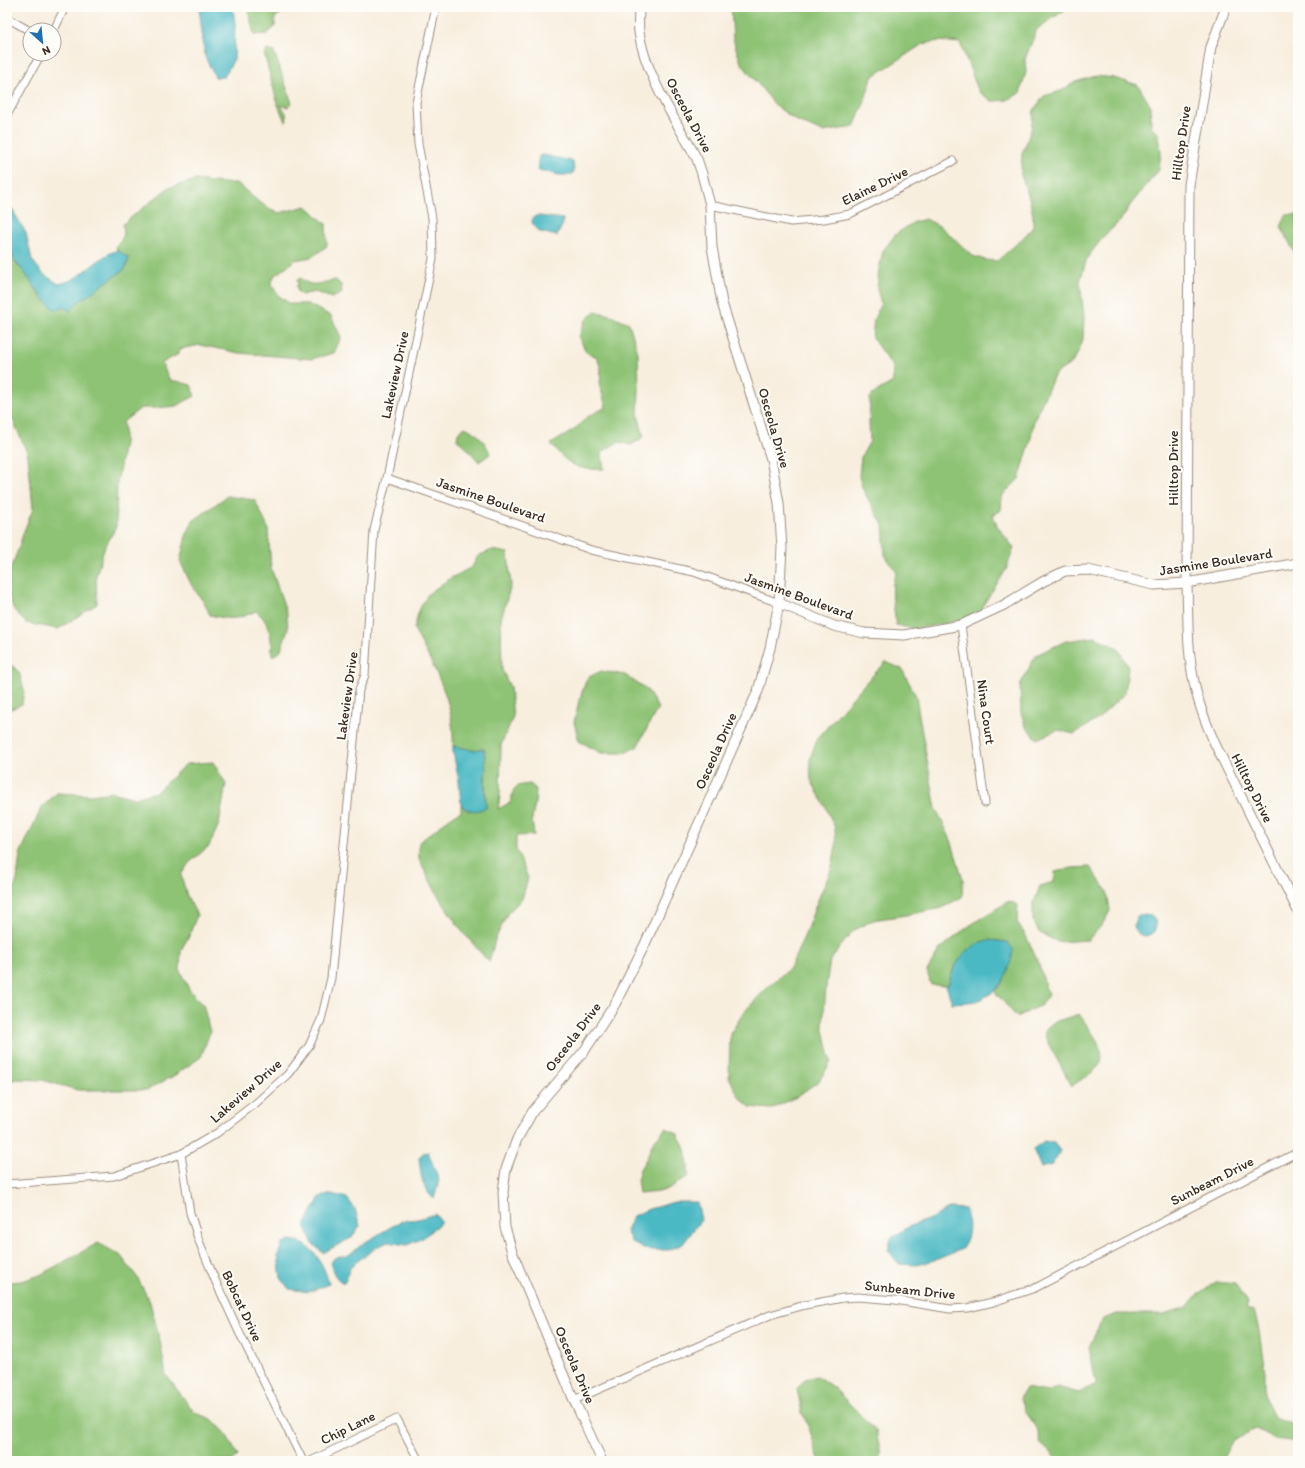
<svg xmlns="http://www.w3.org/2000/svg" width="1305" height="1468" font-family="Itim,sans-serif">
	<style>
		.green { fill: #8ec375; stroke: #64764a }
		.water { fill: #4bb9c4; stroke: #437271 }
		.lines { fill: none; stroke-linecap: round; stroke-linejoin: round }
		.minor-casing { stroke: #9a8c7e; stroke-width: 9 }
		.tertiary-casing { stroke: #9a8c7e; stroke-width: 11 }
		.minor { stroke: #fff; stroke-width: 7 }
		.tertiary { stroke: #fff; stroke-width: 9 }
		.labels { text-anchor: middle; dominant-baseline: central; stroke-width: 4; stroke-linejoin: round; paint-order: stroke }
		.street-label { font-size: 14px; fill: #3b2a1e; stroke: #fdfcf7 }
	</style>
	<rect width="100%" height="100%" fill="#fdfcf7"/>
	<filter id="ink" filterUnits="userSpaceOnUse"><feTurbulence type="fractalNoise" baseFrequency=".025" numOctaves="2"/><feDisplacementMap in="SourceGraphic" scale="8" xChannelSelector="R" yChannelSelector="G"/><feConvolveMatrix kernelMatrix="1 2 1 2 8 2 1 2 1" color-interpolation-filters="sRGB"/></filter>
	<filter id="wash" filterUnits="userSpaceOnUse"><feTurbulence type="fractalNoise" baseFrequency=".012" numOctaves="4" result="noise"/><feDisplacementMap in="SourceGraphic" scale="16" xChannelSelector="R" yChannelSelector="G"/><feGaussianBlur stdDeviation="0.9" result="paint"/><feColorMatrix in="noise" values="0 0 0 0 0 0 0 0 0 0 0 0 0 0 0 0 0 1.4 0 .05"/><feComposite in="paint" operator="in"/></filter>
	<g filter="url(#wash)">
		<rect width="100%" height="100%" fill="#f8eede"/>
		<g class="green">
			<polygon points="248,7 292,7 275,17 275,27 267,34 254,35"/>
			<polygon points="731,7 1069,7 1037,29 1025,59 1026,72 1020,93 1007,100 992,101 979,92 960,43 938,41 923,44 872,77 864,103 854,127 822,132 795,120 776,106 741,63 733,39"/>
			<polygon points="267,50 274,52 292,103 288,107 281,105 286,113 287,121 285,122 278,105 264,53"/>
			<path d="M1096,76L1114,78L1138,85L1150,105L1151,126L1159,134L1161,151L1159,170L1131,204L1120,221L1104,236L1087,258L1080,281L1084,317L1083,339L1079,351L1072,363L1055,374L1034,420L1030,443L1019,479L1002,496L1001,510L993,515L997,526L1014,548L1006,570L985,602L982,611L959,621L914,629L896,625C895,612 888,584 897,573L885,555L883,525L863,490L859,476L861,457L870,441L869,423L870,397L879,390L893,382V367L872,338L874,319L881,303L877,289L879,269L883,251L896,234L914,222L926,219L941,227L973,256L985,260L997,261L1021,240L1033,227V215L1029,197L1021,175L1022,154L1031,130L1034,110L1044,96L1061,91L1075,82Z"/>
			<path d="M196,180L222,183H237L260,203L279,213L306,206L326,224L327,246L312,257L295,260L274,276L271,284L278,295L290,304H308L331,316L341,337L334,353L311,359L239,353L200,345L180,349L177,355L162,363L170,381H176L191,385L195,396L176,406L155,408H141L123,422L124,428V443L117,483L116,527L104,549L96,576L97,604L58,629L26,623L14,610L7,591L10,570L18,550L24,531L33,509L28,455L7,406V237C10,246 12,256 16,264C18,267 23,269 25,273C34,285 45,312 64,307L70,311L77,303L125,269L127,261L121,253L117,250L116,246L124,235L123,224L168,188Z"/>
			<polygon points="1286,215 1298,215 1298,259 1281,227"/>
			<path d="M301,278C312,290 323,281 336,280L341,285L342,293L332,298L315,292L301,295L298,292L296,286L298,285L297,280Z"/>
			<path d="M595,311L613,316L629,323L638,353L639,389L638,415L644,437L631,445L618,442L601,453L604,469C597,469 588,470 581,468C568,464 559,454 551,444L574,430L587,417L606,407L600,386L601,369L597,357L586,352L579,337L585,321Z"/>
			<path d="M465,427C478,433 486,442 490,454L479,462L464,445L457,440L458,433Z"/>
			<path d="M227,496L255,500L268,528L271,568L287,614L288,629L280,652L272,656C272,645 271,631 265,621C263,617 259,614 256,611C236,620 232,620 210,615L205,604L192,586L180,561L186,536L193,521Z"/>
			<path d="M492,550L508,553L511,585L501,619L502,670L510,687L513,717L501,745L500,796L498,809L511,802C514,786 513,786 530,784L536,789L535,804L532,819L534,835L516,836V849L528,878L522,899L507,914L495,940L489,962L461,930L437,894L419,860V842C434,832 446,819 461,811V805L468,811L486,808C485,788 486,769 484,749L474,750L453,746C455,701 434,668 414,629L419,610L428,594L449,579L472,567L478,556Z"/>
			<polygon points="1095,637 1118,648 1128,667 1125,693 1098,719 1074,734 1058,730 1037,739 1026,727 1021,713 1020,685 1036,655 1066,641"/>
			<polygon points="7,661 19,672 24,690 22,704 7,711"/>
			<polygon points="886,662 902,669 916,696 921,727 936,809 951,840 963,879 962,897 942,908 906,915 873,920 853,931 830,960 826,987 823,1025 831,1062 819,1081 796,1097 772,1109 750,1107 739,1097 729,1077 730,1034 744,1012 770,985 790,968 804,937 817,902 831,870 836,847 835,828 827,810 811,780 810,759 817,739 867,681"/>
			<polygon points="601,671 625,675 647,690 658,708 637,747 623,753 601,753 579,741 574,722 579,701 587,678"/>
			<polygon points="213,762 226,784 219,824 209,846 189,863 181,875 187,896 197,915 189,936 181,950 180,971 190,991 203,1004 210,1032 201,1057 172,1077 147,1090 78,1090 42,1080 17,1079 7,1082 7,906 9,904 17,880 20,854 42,807 57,793 91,795 112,792 135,798 156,792 186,764"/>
			<polygon points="1090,867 1107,891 1110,911 1102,925 1088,940 1058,942 1040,933 1033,921 1033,905 1040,886 1054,882 1055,872 1072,868"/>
			<path d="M1009,901L1018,905L1017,923L1025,934L1038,962L1048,995L1040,1006L1017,1017L994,991C1010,981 1006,959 1006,942L988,940L981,942L954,967L948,985H931L927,971L940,949L969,926Z"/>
			<path d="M1079,1014C1087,1026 1112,1054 1097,1068C1091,1074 1080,1080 1072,1086L1049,1045L1045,1035V1029L1054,1022Z"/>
			<path d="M666,1128L677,1133C686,1148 689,1159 688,1177L670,1188L659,1192L639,1194L637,1180L640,1169L646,1159L653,1142Z"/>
			<polygon points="98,1243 120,1255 137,1277 150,1302 160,1341 166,1375 195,1413 212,1419 225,1432 238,1456 232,1461 7,1461 7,1282 22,1281 40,1275"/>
			<polygon points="1216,1282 1235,1284 1248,1302 1246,1308 1254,1310 1259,1331 1265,1373 1265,1398 1274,1417 1298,1427 1298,1442 1275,1439 1256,1429 1234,1439 1222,1461 1060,1461 1041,1444 1037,1428 1025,1411 1020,1399 1025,1388 1048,1392 1057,1387 1079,1393 1096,1384 1089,1347 1102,1319 1117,1314 1163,1314 1188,1307 1196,1296"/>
			<polygon points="817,1376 835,1389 876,1431 881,1454 877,1461 820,1461 816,1451 810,1431 802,1412 797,1389 805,1379"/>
		</g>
		<g class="water">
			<polygon points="199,7 233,7 235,23 234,59 224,77 215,77 205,57"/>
			<path d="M543,155L573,161L574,172L571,175H559L539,170C537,165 538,161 539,156Z"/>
			<path d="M7,208L12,209L26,233L32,260L43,274L59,284C82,280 95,258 117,250L129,258L125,269L77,303L70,311L64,307L57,310L52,308L51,306L40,294L24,272L14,260L7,237Z"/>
			<polygon points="535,216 540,216 563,219 563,224 557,236 540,232 533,225 532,220"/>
			<path d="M453,746L474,750L484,749L486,770L484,782L486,808C475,812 470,812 461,805L459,781L453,752Z"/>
			<circle cx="1145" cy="925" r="11"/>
			<path d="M988,940L1007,942L1013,949C1011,970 1002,990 981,999C973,1003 961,1002 952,1003L946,985H948C956,961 963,948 988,940Z"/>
			<polygon points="1044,1141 1054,1143 1060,1151 1052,1165 1041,1168 1033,1149"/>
			<path d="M428,1152L439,1180L434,1199C421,1188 421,1174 419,1158L423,1153Z"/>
			<polygon points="332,1194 347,1198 355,1209 360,1226 351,1238 323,1253 313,1244 305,1225 320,1197"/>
			<polygon points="674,1202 697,1202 701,1220 683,1244 669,1250 648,1250 632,1243 626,1231 633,1216 649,1209"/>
			<path d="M949,1208L965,1209C971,1226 970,1234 962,1249L938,1259L917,1265L899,1264L888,1250L891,1238L910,1226L933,1218Z"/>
			<path d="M435,1214L441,1222L423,1238L407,1245L388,1242L377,1247L351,1266L344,1283C335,1280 332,1270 330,1262L336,1257L347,1256L367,1241L401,1221L418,1219Z"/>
			<path d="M289,1240C312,1241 324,1264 329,1284L308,1292L289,1289L281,1278L278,1255L282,1244Z"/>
		</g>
	</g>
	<g filter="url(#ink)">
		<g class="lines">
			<g class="minor-casing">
				<g id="minor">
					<polyline points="7,18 30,31"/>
					<polyline points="54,30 65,7"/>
					<polyline points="7,115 41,54"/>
					<polyline points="710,205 791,222 824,219 850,214 953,161"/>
					<polyline points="387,478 591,550 694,572 779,603"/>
					<polyline points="961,625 985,803"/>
					<polyline points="181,1154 190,1213 199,1241 215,1280 240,1334 303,1461"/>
					<polyline points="7,1184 114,1176 181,1154 217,1133 256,1103 288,1074 309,1046 321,1020 331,978 359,690 365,675 374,530 387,478 433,259 432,218 418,144 416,102 436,7"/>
					<polyline points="574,1400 770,1315 805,1305 843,1298 858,1297 895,1300 950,1309 968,1308 993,1302 1035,1288 1298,1152"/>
					<polyline points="311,1461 397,1419 419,1461"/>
				</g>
			</g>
			<g class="tertiary-casing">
				<g id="tertiary">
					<path d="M1226,7L1211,47L1189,185L1187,583C1188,616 1187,650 1194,682C1198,704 1207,726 1216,746L1298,911"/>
					<polyline points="779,603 834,626 864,633 904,635 961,625 1004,605 1044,581 1065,571 1088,570 1154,585 1187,583 1298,563"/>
					<path d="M602,1461L574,1400L512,1252L505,1227L503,1192L506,1169L517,1139L533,1111L585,1050L615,1004L645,944L758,691L770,648L779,603L782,548L779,503L771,459L722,303L712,247L710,205L702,174L697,159C676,121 645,75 639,32C638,24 639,15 639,7"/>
				</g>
			</g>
			<use href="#minor" class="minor"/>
			<use href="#tertiary" class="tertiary"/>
		</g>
	</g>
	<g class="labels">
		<g class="street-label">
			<text transform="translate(689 115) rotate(62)">Osceola Drive</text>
			<text transform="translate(1181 143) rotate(-82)">Hilltop Drive</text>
			<text transform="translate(875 186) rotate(-26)">Elaine Drive</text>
			<text transform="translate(395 375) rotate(-78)">Lakeview Drive</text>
			<text transform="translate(774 428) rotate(74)">Osceola Drive</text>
			<text transform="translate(1173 468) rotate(-90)">Hilltop Drive</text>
			<text transform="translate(491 500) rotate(19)">Jasmine Boulevard</text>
			<text transform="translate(1216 562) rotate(-9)">Jasmine Boulevard</text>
			<text transform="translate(799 596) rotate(20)">Jasmine Boulevard</text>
			<text transform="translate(347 696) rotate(-82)">Lakeview Drive</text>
			<text transform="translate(986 712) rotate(82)">Nina Court</text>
			<text transform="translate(716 751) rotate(-66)">Osceola Drive</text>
			<text transform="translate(1252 788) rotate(63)">Hilltop Drive</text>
			<text transform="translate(573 1037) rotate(-53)">Osceola Drive</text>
			<text transform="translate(246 1091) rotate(-41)">Lakeview Drive</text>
			<text transform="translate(1212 1181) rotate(-27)">Sunbeam Drive</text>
			<text transform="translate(910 1290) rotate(6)">Sunbeam Drive</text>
			<text transform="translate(242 1306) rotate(65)">Bobcat Drive</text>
			<text transform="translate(575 1365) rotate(67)">Osceola Drive</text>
			<text transform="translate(348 1428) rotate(-26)">Chip Lane</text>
		</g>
	</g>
	<rect width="1305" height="1468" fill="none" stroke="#fdfcf7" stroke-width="24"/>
	<g transform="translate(42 42) rotate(153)"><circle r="19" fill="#fdfcf7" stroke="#afa8a0"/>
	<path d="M0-3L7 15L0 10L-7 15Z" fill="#1f6fb2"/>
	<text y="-6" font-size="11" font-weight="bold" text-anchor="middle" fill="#3b2a1e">N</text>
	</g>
</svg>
